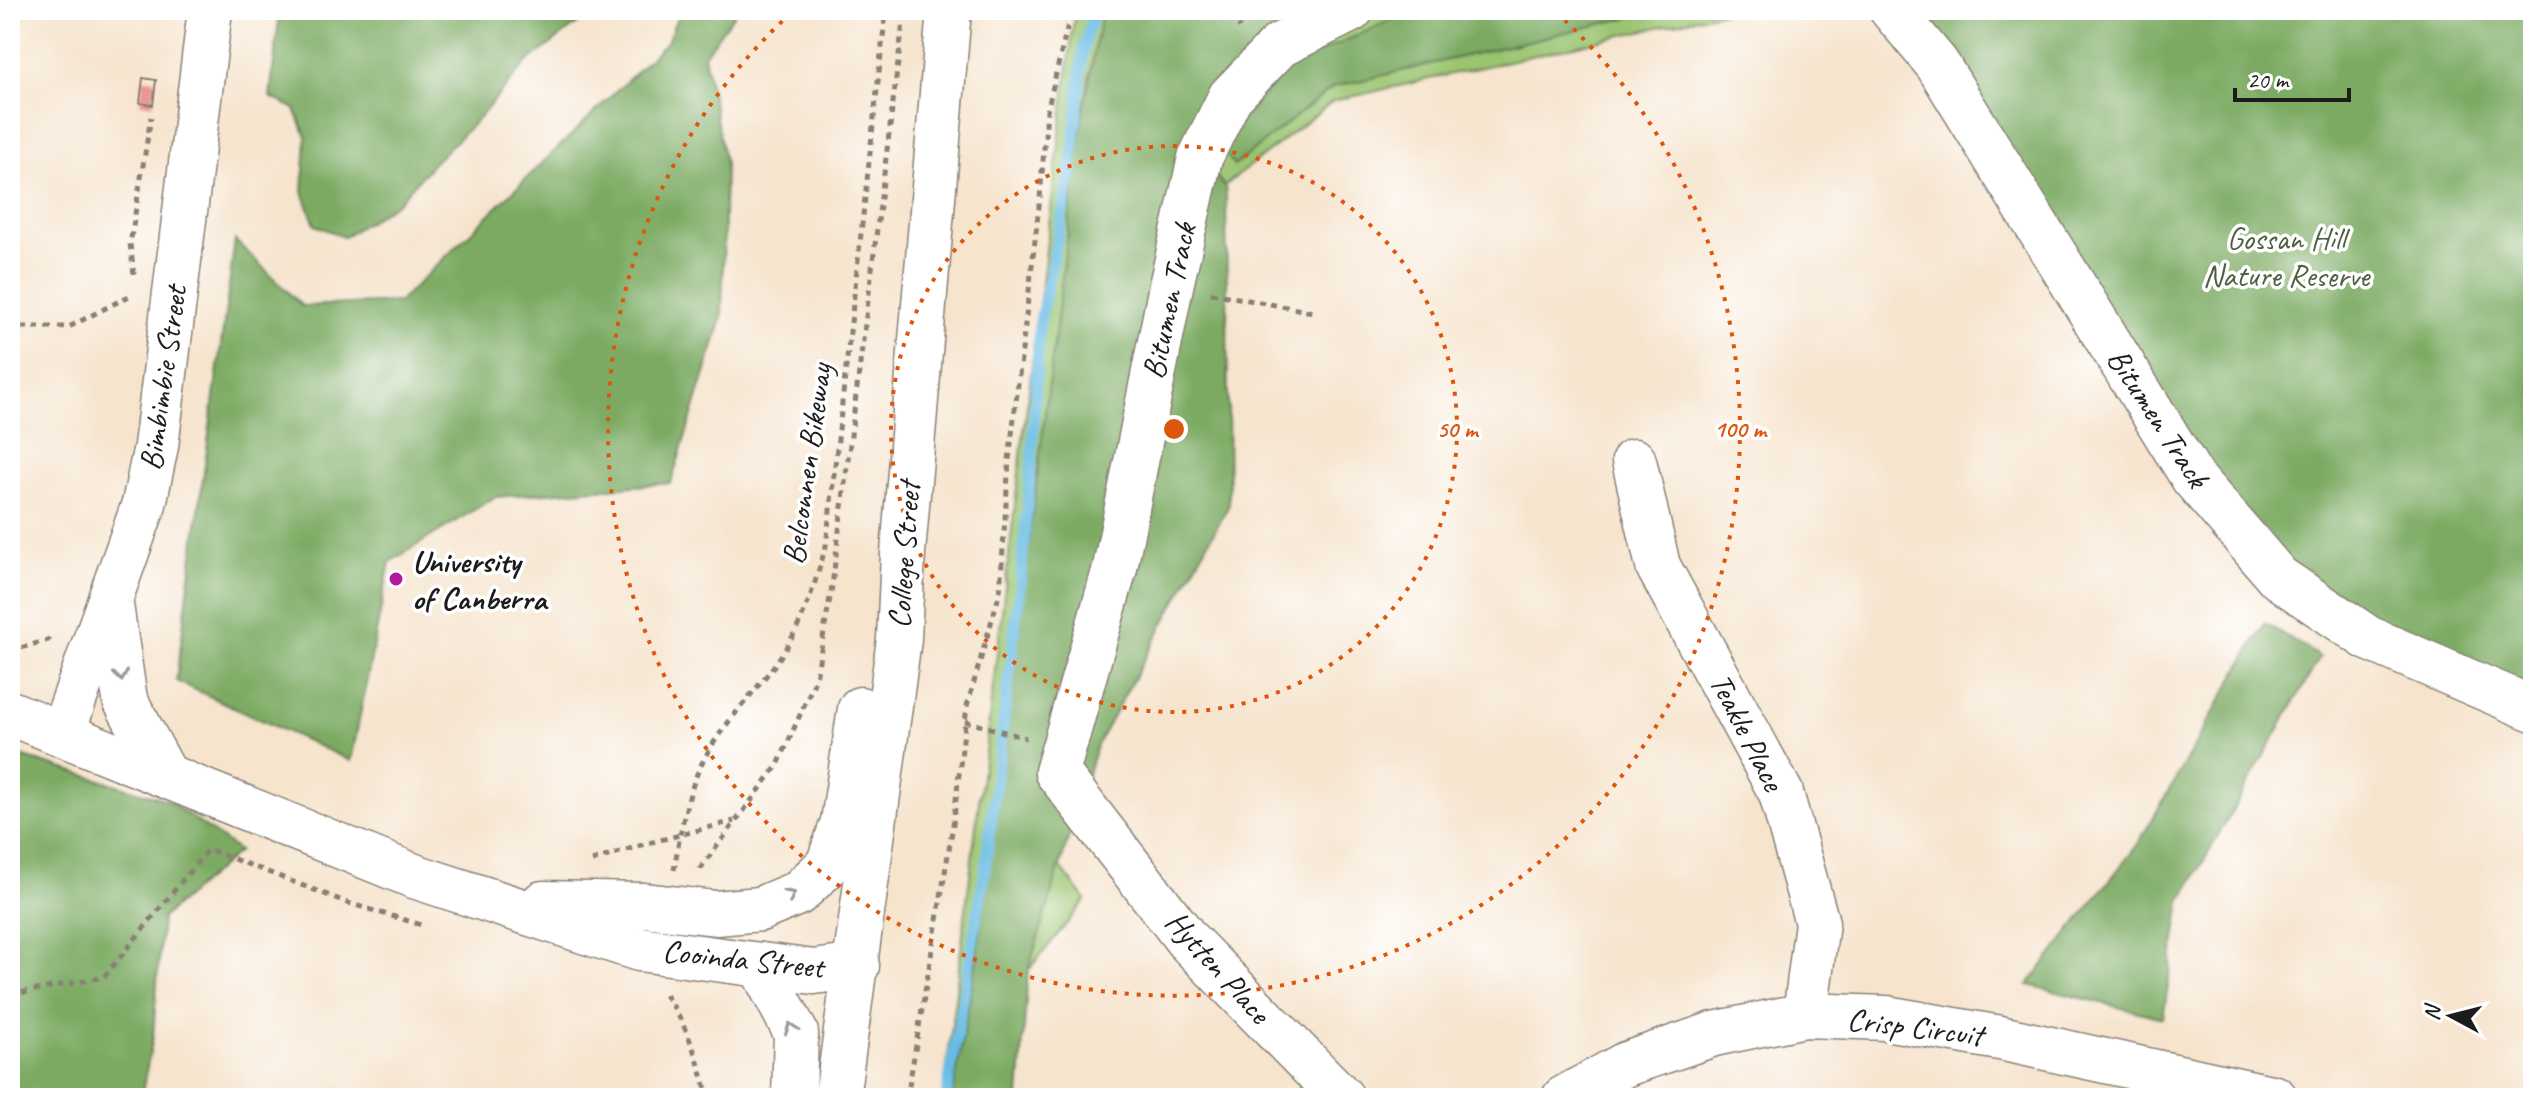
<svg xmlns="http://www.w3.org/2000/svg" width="2543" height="1108" font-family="Caveat,sans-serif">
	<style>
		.green { fill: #9ac470; stroke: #5b7046; stroke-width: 2 }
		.forest { fill: #7baa62; stroke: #4c633f; stroke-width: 2 }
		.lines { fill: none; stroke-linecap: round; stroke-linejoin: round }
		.stream { stroke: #68bce4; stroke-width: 11 }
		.building { fill: #ec9592 }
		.minor-casing { stroke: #898074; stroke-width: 47 }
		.path { stroke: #898074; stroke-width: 5; stroke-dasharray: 6 6; stroke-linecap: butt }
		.minor { stroke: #fff; stroke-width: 44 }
		.oneway { stroke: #999 }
		.ring { fill: none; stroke: #de560d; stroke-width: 4; stroke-dasharray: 4 8 }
		.poi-dot { fill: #b5179e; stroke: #fff; stroke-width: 3 }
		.labels { text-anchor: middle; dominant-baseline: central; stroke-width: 7; stroke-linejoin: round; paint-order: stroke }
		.park-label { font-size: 32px; fill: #4e5f3e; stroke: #fff }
		.street-label { font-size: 32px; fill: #1c1c1c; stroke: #fff }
		.poi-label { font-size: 32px; font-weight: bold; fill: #1c1c1c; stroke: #fff; text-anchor: start }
		.centre { fill: #de560d; stroke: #fff; stroke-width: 4 }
		.ring-label { font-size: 24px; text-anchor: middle; font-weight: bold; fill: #de560d; stroke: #fff; stroke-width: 7; stroke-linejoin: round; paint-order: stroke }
	</style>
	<rect width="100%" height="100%" fill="#fff"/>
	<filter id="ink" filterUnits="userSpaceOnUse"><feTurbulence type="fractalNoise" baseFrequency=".0125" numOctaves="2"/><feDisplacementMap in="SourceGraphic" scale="16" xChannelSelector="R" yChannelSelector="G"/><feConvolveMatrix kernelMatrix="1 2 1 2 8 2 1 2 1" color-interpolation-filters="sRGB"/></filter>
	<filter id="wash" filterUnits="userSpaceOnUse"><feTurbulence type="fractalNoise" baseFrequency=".006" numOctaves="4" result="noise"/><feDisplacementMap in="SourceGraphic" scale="32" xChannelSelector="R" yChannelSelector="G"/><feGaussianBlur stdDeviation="1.8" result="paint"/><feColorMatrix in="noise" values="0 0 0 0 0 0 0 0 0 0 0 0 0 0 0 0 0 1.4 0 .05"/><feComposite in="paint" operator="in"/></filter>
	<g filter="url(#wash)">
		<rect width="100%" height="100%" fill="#f6e4cd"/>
		<polygon class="green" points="1075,10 1733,10 1333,101 1222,188 1038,838 1086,900 1027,972 1018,1098 943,1098"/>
		<g class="forest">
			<polygon points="280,10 596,10 526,63 480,117 433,163 398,202 344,237 315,225 303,192 306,136 295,109 270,97"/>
			<polygon points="680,10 737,10 704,55 725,164 722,319 671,483 495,497 390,562 351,761 176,681 235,240 302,306 399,302 667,42"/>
			<polygon points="1102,10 1351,10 1280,45 1200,158 1226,188 1229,505 1096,747 1028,971 1019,1098 952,1098 977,957 1082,118"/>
			<polygon points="1413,10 1660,10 1333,87 1234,166 1219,143 1290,66"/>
			<polygon points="1892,10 2533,10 2533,709 2279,578"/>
			<polygon points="2265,623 2320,657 2181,901 2163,1018 2028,985 2138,844"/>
			<polygon points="21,756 167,800 239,851 162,918 153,1036 141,1098 10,1098 10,758"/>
		</g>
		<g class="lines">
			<polyline class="stream" points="946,1098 985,871 1020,586 1032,455 1039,326 1071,173 1083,50 1094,10"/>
		</g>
		<g id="blocks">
			<polygon class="building" points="143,78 156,80 153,105 140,103"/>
		</g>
	</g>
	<g filter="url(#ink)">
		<use href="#blocks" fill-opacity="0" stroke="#898074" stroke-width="2"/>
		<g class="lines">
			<g class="minor-casing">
				<g id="minor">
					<polyline points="1892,10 1937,64 2193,478 2279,578 2368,638 2533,709"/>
					<polyline points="1634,461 1658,566 1781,793 1817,923 1805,1015"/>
					<polyline points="111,605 125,700 165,774"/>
					<polyline points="10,713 414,876 639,949 814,972 857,966"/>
					<polyline points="62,734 144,504 156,446 210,10"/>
					<polyline points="543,903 644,905 716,913 760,909 798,893 828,865 843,822 860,709"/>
					<polyline points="760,965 796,1033 794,1098"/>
					<polyline points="837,1098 899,639 903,553 949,10"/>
					<polyline points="1342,1098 1187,940 1057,772 1115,568 1171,286 1200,158 1230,97 1280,45 1351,10"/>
					<polyline points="1564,1098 1626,1064 1714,1034 1805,1015 1886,1018 2000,1038 2275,1098"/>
				</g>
			</g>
			<g class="path">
				<polyline points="1220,10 1240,28"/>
				<polyline points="134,274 130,244 151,117"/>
				<polyline points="1211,293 1313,312"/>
				<polyline points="10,327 69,327 133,294"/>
				<polyline points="10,651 48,640 50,637"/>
				<polyline points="965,721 1026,738"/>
				<polyline points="592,861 645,844 734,821"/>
				<polyline points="700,869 778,765 816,678 832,586 903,23"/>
				<path d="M674,870C679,839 685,804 697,774C716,728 755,695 782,654C804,622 815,583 826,546L886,10"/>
				<polyline points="10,992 20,993 104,977 208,849 348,903 425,926"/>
				<path d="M665,995C685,1020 701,1066 708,1098"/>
				<polyline points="907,1098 953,825 967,706 1000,592 1009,460 1040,198 1047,111 1067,28 1076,10"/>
			</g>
			<use href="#minor" class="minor"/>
		</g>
		<defs><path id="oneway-chevron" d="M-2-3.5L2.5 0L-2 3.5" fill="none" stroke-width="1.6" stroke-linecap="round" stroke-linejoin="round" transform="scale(2)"/></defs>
		<g class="oneway">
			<use href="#oneway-chevron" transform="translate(121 676) rotate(82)"/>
			<use href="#oneway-chevron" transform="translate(790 895) rotate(-28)"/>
			<use href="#oneway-chevron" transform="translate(791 1028) rotate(-109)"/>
		</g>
	</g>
	<g class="ring">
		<circle cx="1174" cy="429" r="283"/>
		<path d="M1556 12A566 566 0 1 1 792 12"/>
	</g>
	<circle class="poi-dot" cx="396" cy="579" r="8"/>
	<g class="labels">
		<g class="park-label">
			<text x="2286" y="238">Gossan Hill<tspan x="2286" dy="37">Nature Reserve</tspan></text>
		</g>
		<g class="street-label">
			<text transform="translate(1169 301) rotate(-78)">Bitumen Track</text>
			<text transform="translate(163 378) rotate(-82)">Bimbimbie Street</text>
			<text transform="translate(2158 418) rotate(57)">Bitumen Track</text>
			<text transform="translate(807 464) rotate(-82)">Belconnen Bikeway</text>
			<text transform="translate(904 555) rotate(-86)">College Street</text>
			<text transform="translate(1747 732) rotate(63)">Teakle Place</text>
			<text transform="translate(743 959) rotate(6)">Cooinda Street</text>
			<text transform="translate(1218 967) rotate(48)">Hytten Place</text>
			<text transform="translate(1915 1027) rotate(7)">Crisp Circuit</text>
		</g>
		<g class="poi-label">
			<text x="412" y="561">University<tspan x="412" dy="37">of Canberra</tspan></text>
		</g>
	</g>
	<circle cx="1174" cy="429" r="12" class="centre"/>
	<g class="ring-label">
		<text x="1457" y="437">50 m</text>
		<text x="1740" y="437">100 m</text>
	</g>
	<rect width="2543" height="1108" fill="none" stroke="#fff" stroke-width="40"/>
	<g transform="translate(2451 1016) rotate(277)" stroke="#ffffff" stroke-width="6" paint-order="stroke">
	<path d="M0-6L14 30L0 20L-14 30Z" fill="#1c1c1c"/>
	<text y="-12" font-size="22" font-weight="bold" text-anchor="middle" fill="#1c1c1c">N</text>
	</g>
	<path d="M2235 88v12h114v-12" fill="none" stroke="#1c1c1c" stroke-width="4"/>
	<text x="2247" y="88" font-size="24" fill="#1c1c1c" stroke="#ffffff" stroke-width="6" paint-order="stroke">20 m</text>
</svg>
